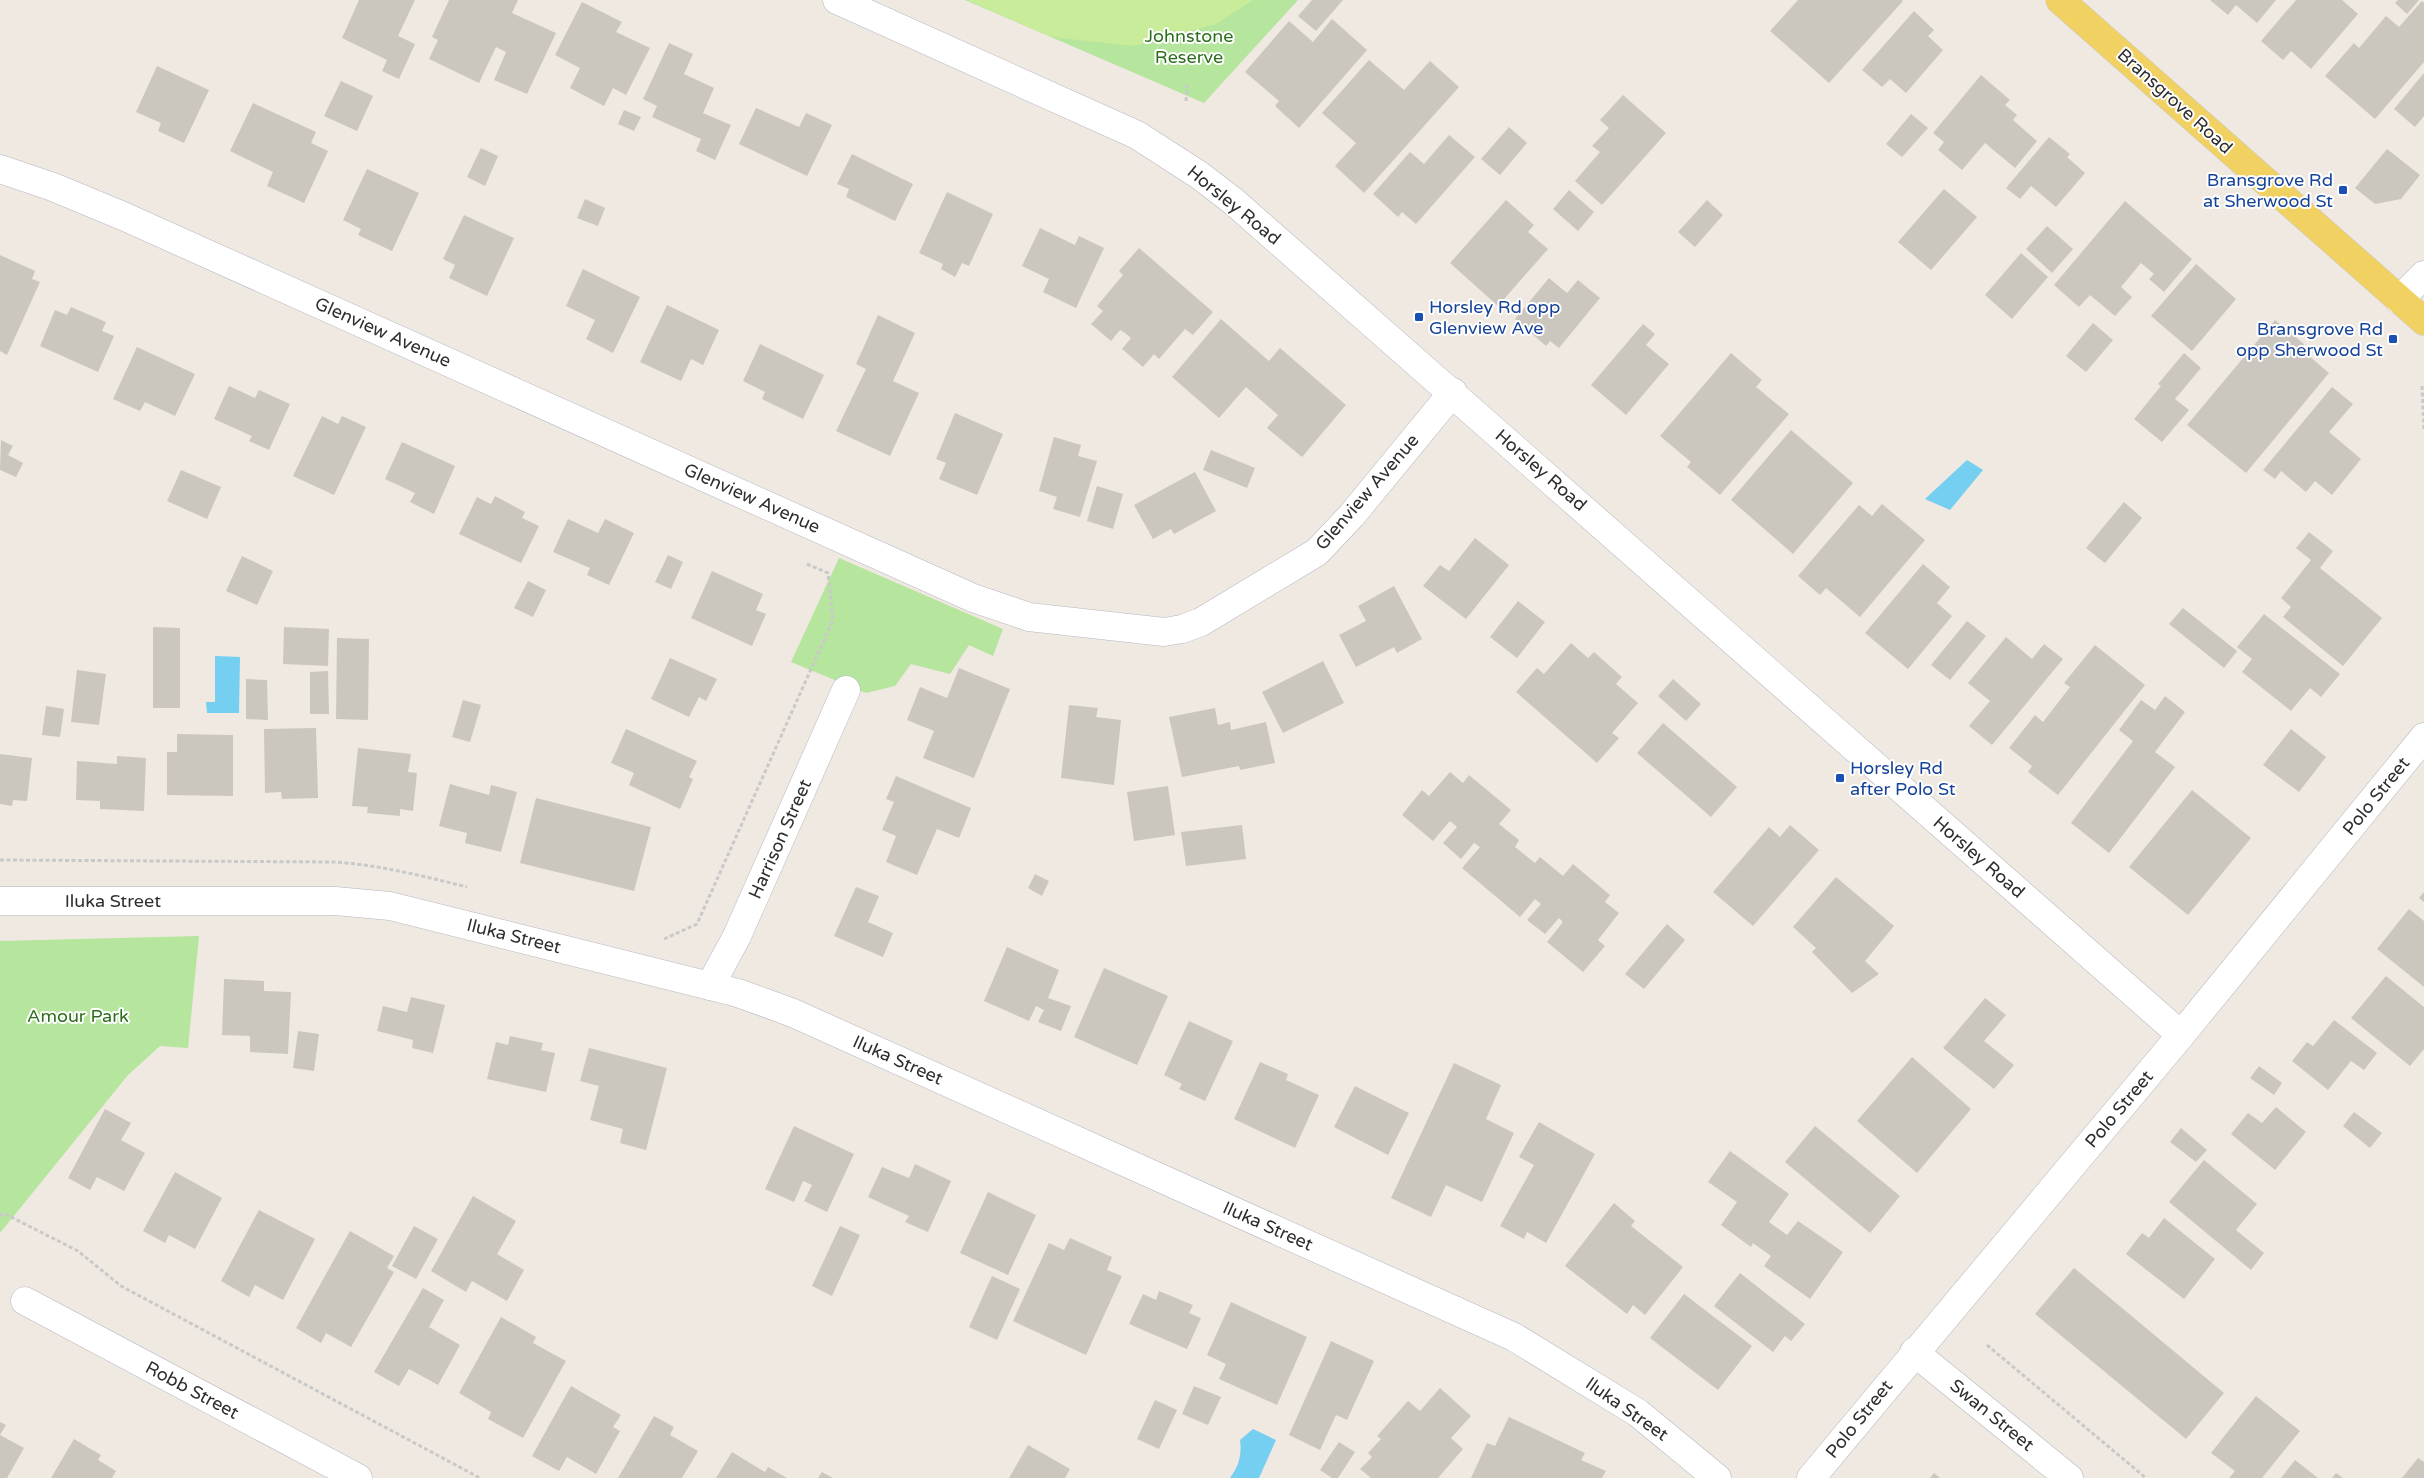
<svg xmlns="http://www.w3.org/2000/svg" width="2424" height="1478" font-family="'Varela Round',sans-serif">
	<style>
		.green { fill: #b6e59e }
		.pitch { fill: #c9ec9a }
		.water { fill: #75cff0 }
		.building { fill: #cbc7bf }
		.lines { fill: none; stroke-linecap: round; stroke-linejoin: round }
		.minor-casing { stroke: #b4b7c1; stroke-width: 29 }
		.major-casing { stroke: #c9c9c9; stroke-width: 29 }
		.path { stroke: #c9c9c9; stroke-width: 3; stroke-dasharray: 4 2.5; stroke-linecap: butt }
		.minor { stroke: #fff; stroke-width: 28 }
		.major { stroke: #f2d163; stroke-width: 28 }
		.transit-dot { fill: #1a4fb4; stroke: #fff; stroke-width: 2 }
		.labels { text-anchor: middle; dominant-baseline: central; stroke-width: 4; stroke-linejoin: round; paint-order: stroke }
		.park-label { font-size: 18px; fill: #2c6e1b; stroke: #fff }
		.street-label { font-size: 18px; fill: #2e2e2e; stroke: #fff }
		.transit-label { font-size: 18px; fill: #164399; stroke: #fff; text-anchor: end }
	</style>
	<rect width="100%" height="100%" fill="#efe9e1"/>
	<g class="green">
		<polygon points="965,0 1298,0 1204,103"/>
		<polygon points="839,558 1003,629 993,656 969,645 950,674 911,664 895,686 866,693 791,662"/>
		<polygon points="199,936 188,1048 160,1046 128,1075 0,1233 0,941"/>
	</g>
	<polygon class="pitch" points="967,0 1253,0 1216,24 1134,46 1051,37"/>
	<g class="water">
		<polygon points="1967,460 1983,470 1950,510 1925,499"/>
		<polygon points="215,656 240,657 239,713 207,713 206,702 215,702"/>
		<path d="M1253,1429L1276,1440L1259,1478H1230C1239,1466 1242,1454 1240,1440Z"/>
	</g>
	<g class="building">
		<polygon points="359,0 415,0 398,36 415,44 399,79 382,71 387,60 342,38"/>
		<polygon points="449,0 518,0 512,13 556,33 527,94 494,80 506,52 496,47 479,83 429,59 438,40 432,37"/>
		<polygon points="1312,0 1343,0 1316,31 1298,16"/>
		<polygon points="1798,0 1902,0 1903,1 1829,83 1770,31"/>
		<polygon points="2210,0 2276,0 2257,23 2236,5 2228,15"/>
		<polygon points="2296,0 2342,0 2358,14 2311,69 2291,51 2283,60 2261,41"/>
		<polygon points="2398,0 2419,0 2407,14 2395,3"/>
		<polygon points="2422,1 2424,3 2424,62 2375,119 2325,76 2354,43 2359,48 2386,16 2399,27"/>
		<polygon points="582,2 622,22 616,32 650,48 626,95 613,88 604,106 570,88 580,68 555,55"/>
		<polygon points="1914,11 1934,30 1928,36 1943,50 1906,93 1890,79 1882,87 1862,70"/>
		<polygon points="1332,19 1367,50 1299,128 1275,106 1279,101 1245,72 1289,21 1313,42"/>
		<polygon points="669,43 693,54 684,74 714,88 703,113 731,125 715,160 696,151 701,139 652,117 657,106 643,99"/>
		<polygon points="1369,60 1404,90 1430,61 1459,87 1364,193 1335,166 1356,143 1322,113"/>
		<polygon points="157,66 209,90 184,143 158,131 161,123 136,112"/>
		<polygon points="2424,73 2424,116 2415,127 2394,109"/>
		<polygon points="1981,75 2010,100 2005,105 2017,115 2013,120 2037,141 2015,168 1985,143 1962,170 1938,150 1944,142 1933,133"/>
		<polygon points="341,81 373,96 357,131 324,116"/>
		<polygon points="1623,95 1666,133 1602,205 1575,181 1600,152 1592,146 1609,128 1600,120"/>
		<polygon points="253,103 316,132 311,143 328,151 304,203 267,186 273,172 230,151"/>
		<polygon points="756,108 799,127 806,113 832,125 807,176 739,144"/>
		<polygon points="624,110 641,117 634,131 618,124"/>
		<polygon points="1911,114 1928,128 1902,157 1886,144"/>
		<polygon points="1509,127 1527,143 1500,175 1481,159"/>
		<polygon points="1449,135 1475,157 1416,224 1402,212 1398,217 1373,194 1410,152 1424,164"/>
		<polygon points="2049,137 2070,154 2067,157 2085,173 2056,207 2031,186 2020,199 2006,188"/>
		<polygon points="481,148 498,156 485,186 467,177"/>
		<polygon points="2387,149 2420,175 2401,199 2375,204 2355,188"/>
		<polygon points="852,154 913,184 895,221 846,197 849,189 837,184"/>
		<polygon points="367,169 419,193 392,251 358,235 361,229 343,220"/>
		<polygon points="1944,189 1977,217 1931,270 1898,242"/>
		<polygon points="1569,190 1594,212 1578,231 1553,209"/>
		<polygon points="947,192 993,214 969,266 962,263 955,277 941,269 943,264 919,253"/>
		<polygon points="585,199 605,208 598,226 577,218"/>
		<polygon points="1506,200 1534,225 1528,232 1548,249 1498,306 1450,263"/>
		<polygon points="1707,200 1723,215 1695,247 1678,232"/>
		<polygon points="2125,201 2192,259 2164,292 2149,279 2154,274 2141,263 2121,287 2132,297 2115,316 2090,295 2079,307 2054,285"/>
		<polygon points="464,215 514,238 487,296 449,278 455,265 443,259"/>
		<polygon points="2047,226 2073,249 2052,273 2026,249"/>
		<polygon points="1040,228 1075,245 1079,236 1104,248 1076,308 1043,292 1049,279 1022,266"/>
		<polygon points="1139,248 1213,312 1193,335 1185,329 1159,359 1154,354 1143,367 1122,349 1131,338 1125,333 1120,330 1111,341 1091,324 1103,311 1097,306 1123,275 1119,271"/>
		<polygon points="2021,253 2048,277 2012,319 1985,295"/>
		<polygon points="0,255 35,271 32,279 40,282 7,355 0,351"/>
		<polygon points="2196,264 2236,299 2192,351 2151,316"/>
		<polygon points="583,269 640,297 613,353 586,339 595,320 566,306"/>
		<polygon points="1549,278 1567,293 1578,280 1600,298 1559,348 1550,341 1546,346 1515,319"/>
		<polygon points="667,305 719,330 703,365 691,359 681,381 640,362"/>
		<polygon points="71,307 106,322 102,331 114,336 98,372 40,346 55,310 67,315"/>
		<polygon points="878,315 915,333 893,381 919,393 890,456 836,431 866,369 856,364"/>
		<polygon points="1221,319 1269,361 1280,348 1346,405 1302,457 1267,428 1278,415 1246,387 1219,418 1172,377"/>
		<polygon points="2275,320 2304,344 2301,349 2329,373 2246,473 2187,425"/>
		<polygon points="2093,323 2113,340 2086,372 2066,356"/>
		<polygon points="1643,324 1655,334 1646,345 1669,364 1626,415 1591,385"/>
		<polygon points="760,344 824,375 803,419 762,399 765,392 743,381"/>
		<polygon points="137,347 195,374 175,416 145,402 140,411 113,399"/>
		<polygon points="1731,353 1762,380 1756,387 1789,414 1720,495 1687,467 1691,462 1660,436"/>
		<polygon points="2184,353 2201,368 2175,399 2189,410 2162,442 2134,419 2161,386 2158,384"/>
		<polygon points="229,386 255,398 259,390 290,404 269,450 249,441 252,436 214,419"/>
		<polygon points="2332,387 2353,404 2329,432 2361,459 2332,495 2315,481 2306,492 2281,471 2275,479 2263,470"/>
		<polygon points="955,413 1003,434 977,495 939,479 946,463 936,459"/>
		<polygon points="322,416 338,424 342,416 366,427 334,495 293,476"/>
		<polygon points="1791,430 1853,483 1793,554 1731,500"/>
		<polygon points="1054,437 1081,445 1078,456 1097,461 1080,517 1053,509 1057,497 1039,491"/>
		<polygon points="1,440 13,446 8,455 23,463 16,477 0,470"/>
		<polygon points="402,442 455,466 434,514 410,502 415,493 385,479"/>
		<polygon points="1211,450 1255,468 1247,488 1203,470"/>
		<polygon points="181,470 221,487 207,519 167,501"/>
		<polygon points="1195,472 1216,511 1174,534 1171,529 1153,539 1134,505"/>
		<polygon points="1097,486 1123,494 1113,529 1087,521"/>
		<polygon points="495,496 525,512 522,518 539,526 521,563 459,534 477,497 491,504"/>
		<polygon points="2124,502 2142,518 2105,563 2086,548"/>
		<polygon points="1882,504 1925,540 1860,617 1826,588 1820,595 1798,576 1859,505 1872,516"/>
		<polygon points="568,519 598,533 605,519 634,533 609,585 587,575 590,568 553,552"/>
		<polygon points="2309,532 2333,551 2320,568 2382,618 2343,666 2283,617 2291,607 2281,598 2311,560 2296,548"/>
		<polygon points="1475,538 1509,565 1466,619 1423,586 1440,565 1449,571"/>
		<polygon points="668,555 683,562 671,589 655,582"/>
		<polygon points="242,556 273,571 257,605 226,591"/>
		<polygon points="1923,564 1950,587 1937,603 1952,616 1908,669 1865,633"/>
		<polygon points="712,571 763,594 756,610 766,614 752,646 691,618"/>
		<polygon points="528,581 546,590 533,617 514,608"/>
		<polygon points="1394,586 1422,639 1397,653 1394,647 1356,667 1339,635 1366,621 1358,606"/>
		<polygon points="1518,601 1545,622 1517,658 1490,637"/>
		<polygon points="2183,608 2237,651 2224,668 2169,624"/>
		<polygon points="2264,614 2340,674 2321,697 2310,688 2291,711 2242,672 2252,659 2237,647"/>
		<polygon points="1967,621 1986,636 1950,680 1931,665"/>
		<polygon points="153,627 180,628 180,708 153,708"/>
		<polygon points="284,627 329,629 328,666 283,664"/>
		<polygon points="2006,637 2032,659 2044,644 2063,659 1992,745 1969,726 1990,701 1968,683"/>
		<polygon points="337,638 369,639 368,720 336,719"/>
		<polygon points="1571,643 1588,658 1594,652 1622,677 1616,684 1638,703 1612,733 1619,738 1597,763 1516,692 1537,668 1544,674"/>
		<polygon points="2095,645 2145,685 2058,795 2028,772 2032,766 2009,748 2035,715 2043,722 2070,687 2064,683"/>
		<polygon points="670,658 717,679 706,701 699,697 689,717 651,699"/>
		<polygon points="1323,661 1344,703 1283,733 1262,692"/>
		<polygon points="959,668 1010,689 974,778 923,758 934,731 907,720 920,687 947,698"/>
		<polygon points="77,670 106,674 99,725 71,722"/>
		<polygon points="328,671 329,714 310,714 310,672"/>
		<polygon points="246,679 267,680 268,720 246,719"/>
		<polygon points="1673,679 1701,704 1686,721 1658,696"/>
		<polygon points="2165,696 2185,712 2155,752 2175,767 2109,853 2071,823 2133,741 2119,730 2141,700 2155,710"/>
		<polygon points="463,700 481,705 470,742 452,737"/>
		<polygon points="1069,705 1098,708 1096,717 1121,720 1114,785 1061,778"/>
		<polygon points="46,706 64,709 60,737 42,735"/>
		<polygon points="1215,708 1218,725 1230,722 1231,730 1266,722 1275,763 1240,770 1239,766 1182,777 1169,717"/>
		<polygon points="1663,723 1737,787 1711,817 1637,753"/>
		<polygon points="316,728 318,798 282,799 281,792 265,793 264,729"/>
		<polygon points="626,729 697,761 689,777 693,779 680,809 629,785 634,773 611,763"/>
		<polygon points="2291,729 2326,757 2299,792 2263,765"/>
		<polygon points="177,734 233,735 233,796 167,795 167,752 177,752"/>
		<polygon points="358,748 411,754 408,772 417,773 413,811 400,809 400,816 367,813 368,807 352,806"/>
		<polygon points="0,754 32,758 27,801 13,800 12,806 0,804"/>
		<polygon points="117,756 146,758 144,811 100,809 100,801 76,800 77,761 117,764"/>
		<polygon points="1450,772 1463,783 1469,775 1511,810 1499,824 1519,840 1515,847 1535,863 1540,857 1563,876 1573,864 1610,895 1605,902 1619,913 1598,940 1605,946 1583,972 1547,942 1563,922 1559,918 1545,934 1527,920 1541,904 1535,899 1520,917 1462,868 1480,847 1474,843 1461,859 1443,843 1457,827 1450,821 1433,841 1402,815 1422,790 1429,796"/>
		<polygon points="896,776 971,808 959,838 937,829 917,875 886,862 896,836 882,830 894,802 886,799"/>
		<polygon points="450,784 489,795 491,785 517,792 501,852 465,843 467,833 439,826"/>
		<polygon points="1168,786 1175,835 1134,841 1127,792"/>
		<polygon points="2192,790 2251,838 2188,915 2129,867"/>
		<polygon points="536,798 651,827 634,891 520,863"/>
		<polygon points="1242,825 1246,859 1186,866 1181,832"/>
		<polygon points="1790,825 1819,850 1753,926 1713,892 1769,827 1780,837"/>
		<polygon points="1035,874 1049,881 1042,896 1028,888"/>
		<polygon points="1836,877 1894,926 1865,961 1879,974 1852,993 1812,952 1816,948 1793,927"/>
		<polygon points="856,887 879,896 868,922 893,933 883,957 834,936"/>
		<polygon points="2424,892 2424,902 2419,898"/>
		<polygon points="2409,909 2424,921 2424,987 2377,949"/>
		<polygon points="1667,924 1685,940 1644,989 1625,974"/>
		<polygon points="1007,947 1059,970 1048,998 1071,1006 1061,1031 1038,1022 1044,1010 1036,1006 1029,1021 984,1001"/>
		<polygon points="1104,968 1168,996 1137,1065 1074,1037"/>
		<polygon points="2386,976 2424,1007 2424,1049 2410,1066 2351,1018"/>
		<polygon points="224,979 264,981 264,991 291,992 288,1054 250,1052 250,1036 222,1035"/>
		<polygon points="411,997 445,1005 433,1053 412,1048 413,1040 377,1031 383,1006 407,1012"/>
		<polygon points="1985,998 2006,1015 1984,1041 2014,1065 1994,1089 1943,1048"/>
		<polygon points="2334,1020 2377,1053 2364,1070 2351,1061 2328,1090 2292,1061 2307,1042 2313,1046"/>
		<polygon points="1189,1021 1233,1041 1205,1101 1179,1089 1182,1084 1164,1075"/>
		<polygon points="298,1031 319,1034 314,1071 293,1068"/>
		<polygon points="510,1036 543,1043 541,1050 555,1053 546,1092 487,1079 496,1042 508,1045"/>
		<polygon points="589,1048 667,1068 646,1150 620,1143 623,1129 590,1120 599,1086 580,1081"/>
		<polygon points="1912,1057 1971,1109 1917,1173 1857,1121"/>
		<polygon points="1260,1062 1288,1074 1286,1080 1319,1095 1295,1148 1234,1119"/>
		<polygon points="1454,1063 1501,1085 1486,1119 1514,1133 1482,1202 1446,1185 1431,1217 1391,1198"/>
		<polygon points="2259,1066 2282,1083 2274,1095 2250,1078"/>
		<polygon points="1355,1086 1409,1113 1388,1155 1334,1127"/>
		<polygon points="2276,1107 2306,1132 2275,1170 2231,1134 2248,1113 2262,1123"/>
		<polygon points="105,1109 131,1123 121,1140 145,1153 124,1191 97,1177 90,1190 68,1178"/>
		<polygon points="2354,1112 2382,1133 2370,1148 2343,1126"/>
		<polygon points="1539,1122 1595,1154 1546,1243 1527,1232 1524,1239 1500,1226 1534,1165 1519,1157"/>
		<polygon points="794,1126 854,1154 827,1212 804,1201 812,1185 803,1181 794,1202 765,1189"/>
		<polygon points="1815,1126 1900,1196 1870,1233 1785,1162"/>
		<polygon points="2181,1128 2207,1150 2196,1162 2170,1142"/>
		<polygon points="1730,1151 1789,1194 1769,1222 1787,1235 1798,1221 1843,1252 1810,1299 1764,1266 1771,1256 1753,1243 1751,1247 1721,1225 1737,1202 1708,1182"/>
		<polygon points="2204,1160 2257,1204 2236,1230 2264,1253 2251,1270 2169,1202"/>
		<polygon points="915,1164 951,1181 928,1232 905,1222 909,1216 868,1197 882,1167 909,1178"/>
		<polygon points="175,1172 222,1198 195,1249 169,1235 165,1243 143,1231"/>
		<polygon points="988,1192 1036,1215 1008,1275 960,1253"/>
		<polygon points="473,1196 516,1221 497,1254 524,1270 507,1301 472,1281 466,1292 431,1271"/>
		<polygon points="1614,1203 1635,1221 1631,1226 1683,1267 1645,1315 1633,1305 1627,1314 1565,1266"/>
		<polygon points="259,1210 315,1239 283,1300 255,1285 249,1297 221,1281"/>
		<polygon points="2164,1218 2215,1259 2184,1299 2126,1254 2142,1233 2149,1238"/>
		<polygon points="414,1226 438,1239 416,1279 392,1266"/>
		<polygon points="840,1226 860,1235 832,1296 812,1286"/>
		<polygon points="350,1231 394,1256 387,1268 394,1272 351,1347 326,1333 321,1343 296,1328"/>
		<polygon points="1070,1238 1112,1257 1107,1270 1122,1276 1086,1355 1013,1321 1049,1243 1064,1250"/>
		<polygon points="2074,1268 2224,1393 2186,1439 2035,1314"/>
		<polygon points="1740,1273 1805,1324 1791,1341 1785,1336 1773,1352 1714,1306"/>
		<polygon points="992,1276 1020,1289 997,1340 969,1327"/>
		<polygon points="423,1288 444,1300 429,1327 460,1345 438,1385 409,1369 399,1386 374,1372"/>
		<polygon points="1159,1291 1193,1305 1189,1313 1201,1318 1187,1349 1129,1324 1143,1294 1156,1300"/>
		<polygon points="1684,1294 1752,1346 1718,1390 1650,1338"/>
		<polygon points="1231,1302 1307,1337 1277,1405 1219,1379 1226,1364 1207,1355"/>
		<polygon points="501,1317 536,1337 533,1343 566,1361 523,1438 488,1419 491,1412 459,1393"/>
		<polygon points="1331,1341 1374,1361 1347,1420 1336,1415 1320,1450 1289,1435"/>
		<polygon points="571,1386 621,1415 613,1427 620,1431 596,1474 567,1457 559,1471 532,1456"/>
		<polygon points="1194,1386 1221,1397 1208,1425 1182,1414"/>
		<polygon points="1440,1388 1471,1416 1451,1438 1463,1449 1438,1478 1371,1478 1360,1469 1372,1457 1368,1453 1381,1439 1377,1436 1408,1401 1420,1411"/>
		<polygon points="2256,1396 2300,1431 2262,1478 2229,1478 2235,1471 2211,1453"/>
		<polygon points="1155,1400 1177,1410 1159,1449 1137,1439"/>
		<polygon points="654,1416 674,1427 670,1435 698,1451 682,1478 618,1478"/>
		<polygon points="1509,1417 1585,1453 1581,1460 1606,1471 1602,1478 1471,1478 1487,1443 1495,1446"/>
		<polygon points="0,1422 6,1425 0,1435 24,1448 7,1478 0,1478"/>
		<polygon points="74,1439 101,1455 98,1460 116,1471 112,1478 51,1478"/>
		<polygon points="1339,1442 1355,1452 1338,1478 1332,1478 1320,1470"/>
		<polygon points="1028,1445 1070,1469 1065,1478 1009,1478"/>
		<polygon points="732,1452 765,1472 768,1467 787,1478 716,1478"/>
		<polygon points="2418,1458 2424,1462 2424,1478 2402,1478"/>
		<polygon points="2295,1460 2318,1478 2281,1478"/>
		<polygon points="822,1472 833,1478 818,1478"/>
		<polygon points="1934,1473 1940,1478 1930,1478"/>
		<polygon points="2336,1473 2343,1478 2332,1478"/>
	</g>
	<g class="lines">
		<g class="minor-casing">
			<g id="minor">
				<polyline points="837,0 1137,135 1199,175 1233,201 2181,1035"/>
				<polyline points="0,169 53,187 123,216 973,598 1029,617 1164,632 1182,629 1201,622 1317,552 1352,515 1453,392"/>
				<polyline points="2399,300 2424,275"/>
				<polyline points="0,901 335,901 390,906 738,993 793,1013 1514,1337 1638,1413 1717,1478"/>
				<polyline points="710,986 737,936 846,690"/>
				<polyline points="25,1301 358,1478"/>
				<polyline points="1914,1352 2069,1478"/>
				<polyline points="1811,1478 2181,1035 2424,737"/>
			</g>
		</g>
		<g class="major-casing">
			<polyline id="major" points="2060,0 2424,321"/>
		</g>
		<g class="path">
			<polyline points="1186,101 1187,85"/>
			<polyline points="2422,386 2424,431"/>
			<path d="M0,860L335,862C380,865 423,876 467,887"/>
			<polyline points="664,939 697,924 833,620 828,573 807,564"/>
			<polyline points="0,1216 3,1213 78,1251 121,1286 480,1478"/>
			<polyline points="1987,1345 2146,1478"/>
		</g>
		<use href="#minor" class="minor"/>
		<use href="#major" class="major"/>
	</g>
	<g class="transit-dot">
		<rect x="2338" y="185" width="10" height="10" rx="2.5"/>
		<rect x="1414" y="312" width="10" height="10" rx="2.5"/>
		<rect x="2388" y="334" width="10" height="10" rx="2.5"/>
		<rect x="1835" y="773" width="10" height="10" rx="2.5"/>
	</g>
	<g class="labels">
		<g class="park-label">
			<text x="1189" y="36">Johnstone<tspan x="1189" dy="21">Reserve</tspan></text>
			<text x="78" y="1016">Amour Park</text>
		</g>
		<g class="street-label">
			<text transform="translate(2175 101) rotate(42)">Bransgrove Road</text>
			<text transform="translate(1234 205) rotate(39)">Horsley Road</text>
			<text transform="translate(383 332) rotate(24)">Glenview Avenue</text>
			<text transform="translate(1541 470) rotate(41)">Horsley Road</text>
			<text transform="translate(1367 492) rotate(-49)">Glenview Avenue</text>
			<text transform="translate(752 498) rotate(24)">Glenview Avenue</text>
			<text transform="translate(2376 796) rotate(-51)">Polo Street</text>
			<text transform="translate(780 839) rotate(-66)">Harrison Street</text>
			<text transform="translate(1979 857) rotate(41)">Horsley Road</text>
			<text x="113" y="901">Iluka Street</text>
			<text transform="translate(514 936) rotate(14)">Iluka Street</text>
			<text transform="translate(898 1060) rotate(24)">Iluka Street</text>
			<text transform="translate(2119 1109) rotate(-50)">Polo Street</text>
			<text transform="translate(1268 1226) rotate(24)">Iluka Street</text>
			<text transform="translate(192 1390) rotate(28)">Robb Street</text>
			<text transform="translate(1627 1409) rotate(35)">Iluka Street</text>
			<text transform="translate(1992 1415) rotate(39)">Swan Street</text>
			<text transform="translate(1859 1419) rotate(-51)">Polo Street</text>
		</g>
		<g class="transit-label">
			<text x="2333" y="180">Bransgrove Rd<tspan x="2333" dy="21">at Sherwood St</tspan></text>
			<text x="1429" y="307" text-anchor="start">Horsley Rd opp<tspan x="1429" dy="21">Glenview Ave</tspan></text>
			<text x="2383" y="329">Bransgrove Rd<tspan x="2383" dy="21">opp Sherwood St</tspan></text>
			<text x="1850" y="768" text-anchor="start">Horsley Rd<tspan x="1850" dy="21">after Polo St</tspan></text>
		</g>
	</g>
</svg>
